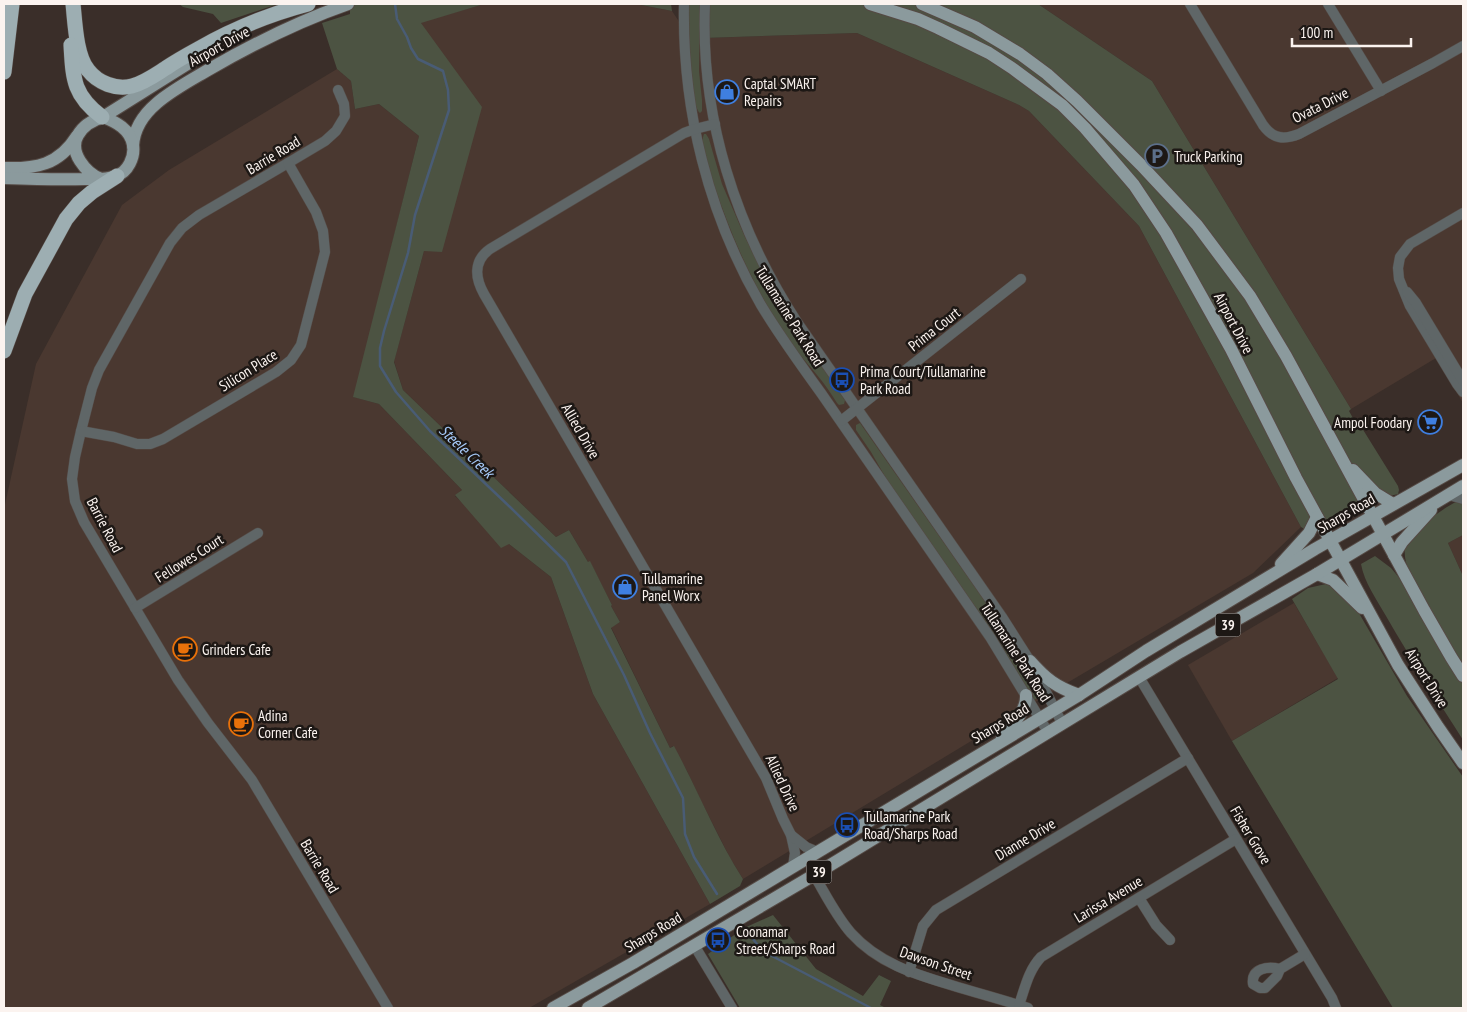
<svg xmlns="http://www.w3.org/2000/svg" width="1467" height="1012" font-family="'PT Sans Narrow',sans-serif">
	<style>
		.industrial { fill: #4a3830 }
		.green { fill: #4c5342 }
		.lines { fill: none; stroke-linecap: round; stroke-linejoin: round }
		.stream { stroke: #495c75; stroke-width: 2.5 }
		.minor-casing { stroke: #554a45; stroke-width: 11 }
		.major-casing { stroke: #554a45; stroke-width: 14 }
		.highway-casing { stroke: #554a45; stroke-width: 16 }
		.minor { stroke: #5f6667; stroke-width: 10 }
		.major { stroke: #8b9a9d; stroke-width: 12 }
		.highway { stroke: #9daeb2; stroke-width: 15 }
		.labels { text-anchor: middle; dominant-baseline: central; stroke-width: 5; stroke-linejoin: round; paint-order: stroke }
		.shield { fill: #1d1815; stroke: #b8b1ae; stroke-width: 1 }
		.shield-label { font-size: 14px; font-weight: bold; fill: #fbf3ef }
		.street-label { font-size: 15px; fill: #fbf3ef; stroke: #1d1815 }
		.poi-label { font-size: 15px; fill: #fbf3ef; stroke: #1d1815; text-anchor: start }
		.water-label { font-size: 16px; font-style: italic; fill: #a5c9f8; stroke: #1d1815 }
	</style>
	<rect width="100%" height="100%" fill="#3a2e29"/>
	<g class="industrial">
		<polygon points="484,4 636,4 672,11 684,29 704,38 857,33 1019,105 1029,111 1139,226 1301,527 1253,573 1072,680 743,879 730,858 700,799 687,771 673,746 670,748 611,627 620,622 611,606 612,605 590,562 588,562 569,530 556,537 403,390 394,361 424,251 442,251 421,22"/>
		<polygon points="1038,4 1463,4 1463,403 1436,358 1351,409 1152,81"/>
		<polygon points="337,69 351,81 355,109 379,104 419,136 354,397 379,404 462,490 455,496 509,544 551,577 593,694 710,904 529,1008 4,1008 4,509 36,364 122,205 169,170"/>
		<polygon points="1463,535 1463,576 1448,543"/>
		<polygon points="1294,603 1338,678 1232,741 1188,665"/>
	</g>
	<g class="green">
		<polygon points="179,4 278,4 221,23 213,14 183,7"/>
		<path d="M350,4H484L421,23L482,107L442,252L424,251L394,362L403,390L556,537L569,530L588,562L590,561L612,605L611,606L620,622L611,628L670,748L674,746C698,790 716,837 743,879L740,886L710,904L593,694L551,577L509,544L501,548L455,495L462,490L379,404L353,397L419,136L379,104L355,109L351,81L337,69L322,23L350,14Z"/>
		<polygon points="636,4 671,4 672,11"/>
		<path d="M689,4H700L699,71L702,100V111L700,113C688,101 689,23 689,4Z"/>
		<polygon points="705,4 1038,4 1152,81 1351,409 1349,411 1354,420 1357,420 1398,486 1399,490 1398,494 1394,495 1389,495 1336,519 1306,530 1301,527 1139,226 1029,111 1019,105 857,33 704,38"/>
		<path d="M704,134H706L709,139L722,184L745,237L767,281L800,335L845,400L844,404L839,405L837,403C831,394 825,384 817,375C810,366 802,358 795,349C759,299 734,244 714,185C710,173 699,146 704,134Z"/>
		<polygon points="860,423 1007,633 1045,694 1034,700 997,638 887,480 871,452 856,430 856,425"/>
		<path d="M1456,502L1463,503V535L1448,543L1463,576V664L1451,645L1408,569C1406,563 1403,553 1406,546C1413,531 1441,509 1456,502Z"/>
		<path d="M1375,556L1391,568L1401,580L1463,683V740C1437,699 1410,658 1386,616C1377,600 1364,582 1361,564Z"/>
		<polygon points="1326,584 1339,590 1356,608 1407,696 1463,777 1463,1008 1393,1008 1232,741 1338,679 1292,599 1308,588"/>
		<polygon points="773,915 816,969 863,996 879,975 891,981 880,1005 886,1008 740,1008 708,954 744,928"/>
	</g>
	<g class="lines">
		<g class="stream">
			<polyline points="395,4 397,19 407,37 411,48 418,59 443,71 448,90 449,110 415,215 408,253 384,331 380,348 380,366 396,392 430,431 510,507 566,562 624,675 650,733 683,798 685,834 694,857 717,894"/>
			<polyline points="744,928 761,949 770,955 871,1008"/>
		</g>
		<g class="minor-casing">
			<g id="minor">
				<path d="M684,4C682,109 708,214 761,305C779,335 800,364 821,393L990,637L1048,732"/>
				<path d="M705,4C700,117 736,228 797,322L1002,617L1030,661L1062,723"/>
				<path d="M1190,4L1263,125C1273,139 1284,140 1299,134L1433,63L1463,46"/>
				<polyline points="1328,4 1381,91"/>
				<polyline points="338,90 344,104 345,116 336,131 325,141 288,163 199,215 182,228 170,243 99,370 92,388 81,431 75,457 72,479 75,501 84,522 178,680 208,723 252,780 388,1008"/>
				<path d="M715,124L695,129L684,133L490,249C473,261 475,278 484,294L766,778L783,819L791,835L795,853L793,867"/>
				<polyline points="1463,213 1410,244 1400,257 1398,268 1399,279 1410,306 1457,384 1463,392"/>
				<polyline points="1407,292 1416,303 1463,381"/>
				<polyline points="841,421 1021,279"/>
				<polyline points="81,431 114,437 137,444 150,444 163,439 276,372 291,360 301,345 325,252 323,231 316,212 288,163"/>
				<polyline points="1449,495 1463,499"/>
				<polyline points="135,608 258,533"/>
				<polyline points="1139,677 1332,998 1336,1008"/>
				<polyline points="791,835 806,847 818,852"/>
				<path d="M814,875C826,895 836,916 851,933C878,963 914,974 951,985C977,993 1003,1000 1028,1008"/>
				<polyline points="1139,898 1156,925 1170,940"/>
				<polyline points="694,945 732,1008"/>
				<path d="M1280,969C1268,966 1251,968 1253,984L1260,988H1265L1277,976L1280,969L1305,954"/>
				<polyline points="909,972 923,926 936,910 1188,758"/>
				<path d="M1019,1005C1025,988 1028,971 1041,957L1236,839"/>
			</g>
		</g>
		<g class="major-casing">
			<g id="major">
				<polyline points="870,4 918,19 938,28 989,53 1012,68 1062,105 1085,128 1134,185 1166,233 1231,349 1296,478 1398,665 1438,727 1463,763"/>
				<polyline points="922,4 975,27 1020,54 1047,74 1077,101 1141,165 1197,225 1250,296 1286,356 1424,610 1451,657 1463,676"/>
				<polyline points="103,117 205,53"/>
				<path d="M133,146C134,129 144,114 157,103C172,90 191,80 208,70C253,44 299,21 348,4"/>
				<path d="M4,168C36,169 59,165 77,136"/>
				<path d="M4,178C31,179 58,180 85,179C95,179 107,180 116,176C128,172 135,157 133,145C130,129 116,122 103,117C93,120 83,126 78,135C68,152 86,173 101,179"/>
				<polyline points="1353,470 1375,493 1393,504"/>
				<polyline points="1394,555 1402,542 1431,510"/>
				<polyline points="1281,564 1309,533 1317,517"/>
				<polyline points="1317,574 1333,580 1362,608"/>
				<path d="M1030,661C1046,679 1056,687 1079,695"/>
				<path d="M1002,738C1012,725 1027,711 1026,695"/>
				<polyline points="553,1008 633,963 776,877 1079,695 1146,651 1315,549 1463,465"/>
				<polyline points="588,1008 814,875 1180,652 1317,574 1463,486"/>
			</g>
		</g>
		<g class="highway-casing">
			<g id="highway">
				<path d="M73,4C75,22 76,56 88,70C98,83 116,90 132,86C144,83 155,75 166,68C176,61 187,55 198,49C233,29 270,14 308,4"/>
				<path d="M71,45C73,79 73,95 102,117"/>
				<polyline points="4,72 12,4"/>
				<polyline points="4,351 25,294 66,219 79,203 92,192 117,176"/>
			</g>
		</g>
		<use href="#minor" class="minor"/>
		<use href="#major" class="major"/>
		<use href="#highway" class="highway"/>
	</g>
	<defs>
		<g id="shop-ring" transform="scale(1.25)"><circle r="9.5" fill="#1d1815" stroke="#3f7fe0" stroke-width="1.5"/><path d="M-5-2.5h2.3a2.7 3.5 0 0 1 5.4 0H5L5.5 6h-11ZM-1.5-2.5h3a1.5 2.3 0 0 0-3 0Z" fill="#3f7fe0"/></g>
		<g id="parking-ring" transform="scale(1.25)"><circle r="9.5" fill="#1d1815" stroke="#5c6f8a" stroke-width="1.5"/><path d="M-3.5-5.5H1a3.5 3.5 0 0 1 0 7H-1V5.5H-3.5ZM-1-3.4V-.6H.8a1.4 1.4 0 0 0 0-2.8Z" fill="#5c6f8a"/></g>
		<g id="bus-ring" transform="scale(1.25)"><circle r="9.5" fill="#1d1815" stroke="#1a4fb4" stroke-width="1.5"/><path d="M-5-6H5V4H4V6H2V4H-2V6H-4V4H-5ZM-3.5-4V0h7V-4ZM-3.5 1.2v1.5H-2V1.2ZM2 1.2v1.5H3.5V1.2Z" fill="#1a4fb4"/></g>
		<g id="supermarket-ring" transform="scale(1.25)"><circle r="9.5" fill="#1d1815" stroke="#3f7fe0" stroke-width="1.5"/><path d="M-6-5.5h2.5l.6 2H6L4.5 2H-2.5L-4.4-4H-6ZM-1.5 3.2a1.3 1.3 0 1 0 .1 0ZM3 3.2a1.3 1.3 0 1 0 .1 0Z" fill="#3f7fe0"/></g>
		<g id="cafe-ring" transform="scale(1.25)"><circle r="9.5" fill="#1d1815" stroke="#e8710a" stroke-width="1.5"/><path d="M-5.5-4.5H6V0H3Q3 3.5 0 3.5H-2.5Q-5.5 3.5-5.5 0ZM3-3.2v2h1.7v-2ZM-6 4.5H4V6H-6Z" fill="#e8710a"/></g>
	</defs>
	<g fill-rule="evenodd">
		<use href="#shop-ring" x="727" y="92"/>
		<use href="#parking-ring" x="1157" y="156"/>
		<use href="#bus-ring" x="842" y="380"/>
		<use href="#supermarket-ring" x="1430" y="422"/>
		<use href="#shop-ring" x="625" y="587"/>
		<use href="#cafe-ring" x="185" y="649"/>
		<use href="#cafe-ring" x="241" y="724"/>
		<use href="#bus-ring" x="847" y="825"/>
		<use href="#bus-ring" x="718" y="940"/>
	</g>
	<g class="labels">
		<g class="shield">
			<rect x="1215.5" y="613.5" width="25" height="23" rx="4"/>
			<rect x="806.5" y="860.5" width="25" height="23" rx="4"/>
		</g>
		<g class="shield-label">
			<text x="1228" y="625">39</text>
			<text x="819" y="872">39</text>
		</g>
		<g class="street-label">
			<text transform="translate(219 46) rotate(-29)">Airport Drive</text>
			<text transform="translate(1320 105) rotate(-27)">Ovata Drive</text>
			<text transform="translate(273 155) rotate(-31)">Barrie Road</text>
			<text transform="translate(790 316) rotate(58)">Tullamarine Park Road</text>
			<text transform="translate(1234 323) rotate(62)">Airport Drive</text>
			<text transform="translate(934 329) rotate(-38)">Prima Court</text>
			<text transform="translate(248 370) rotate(-32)">Silicon Place</text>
			<text transform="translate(581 431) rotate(60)">Allied Drive</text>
			<text transform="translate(1346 513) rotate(-30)">Sharps Road</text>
			<text transform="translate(105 525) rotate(62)">Barrie Road</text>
			<text transform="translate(189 558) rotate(-32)">Fellowes Court</text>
			<text transform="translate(1016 652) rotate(57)">Tullamarine Park Road</text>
			<text transform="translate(1427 678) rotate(58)">Airport Drive</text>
			<text transform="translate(1000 723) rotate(-31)">Sharps Road</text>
			<text transform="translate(783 783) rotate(65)">Allied Drive</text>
			<text transform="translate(1251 835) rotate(59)">Fisher Grove</text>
			<text transform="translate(1025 839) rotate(-31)">Dianne Drive</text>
			<text transform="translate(320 866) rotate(59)">Barrie Road</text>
			<text transform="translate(1108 899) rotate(-31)">Larissa Avenue</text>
			<text transform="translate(653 932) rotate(-31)">Sharps Road</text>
			<text transform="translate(936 963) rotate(19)">Dawson Street</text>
		</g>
		<g class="poi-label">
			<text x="744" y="83">Captal SMART<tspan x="744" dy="17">Repairs</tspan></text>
			<text x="1174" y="156">Truck Parking</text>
			<text x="860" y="371">Prima Court/Tullamarine<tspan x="860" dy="17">Park Road</tspan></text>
			<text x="1412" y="422" text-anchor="end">Ampol Foodary</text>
			<text x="642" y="578">Tullamarine<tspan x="642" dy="17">Panel Worx</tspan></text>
			<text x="202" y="649">Grinders Cafe</text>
			<text x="258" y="715">Adina<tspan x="258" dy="17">Corner Cafe</tspan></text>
			<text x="864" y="816">Tullamarine Park<tspan x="864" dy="17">Road/Sharps Road</tspan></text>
			<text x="736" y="931">Coonamar<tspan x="736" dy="17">Street/Sharps Road</tspan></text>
		</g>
		<g class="water-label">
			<text transform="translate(467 451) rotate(44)">Steele Creek</text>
		</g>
	</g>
	<rect width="1467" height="1012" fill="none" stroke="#fbf3ef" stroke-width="10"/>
	<path d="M1292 38v8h119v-8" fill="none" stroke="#fbf3ef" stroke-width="2.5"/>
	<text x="1300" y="38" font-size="15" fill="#fbf3ef" stroke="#1d1815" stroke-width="4" paint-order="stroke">100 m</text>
</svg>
